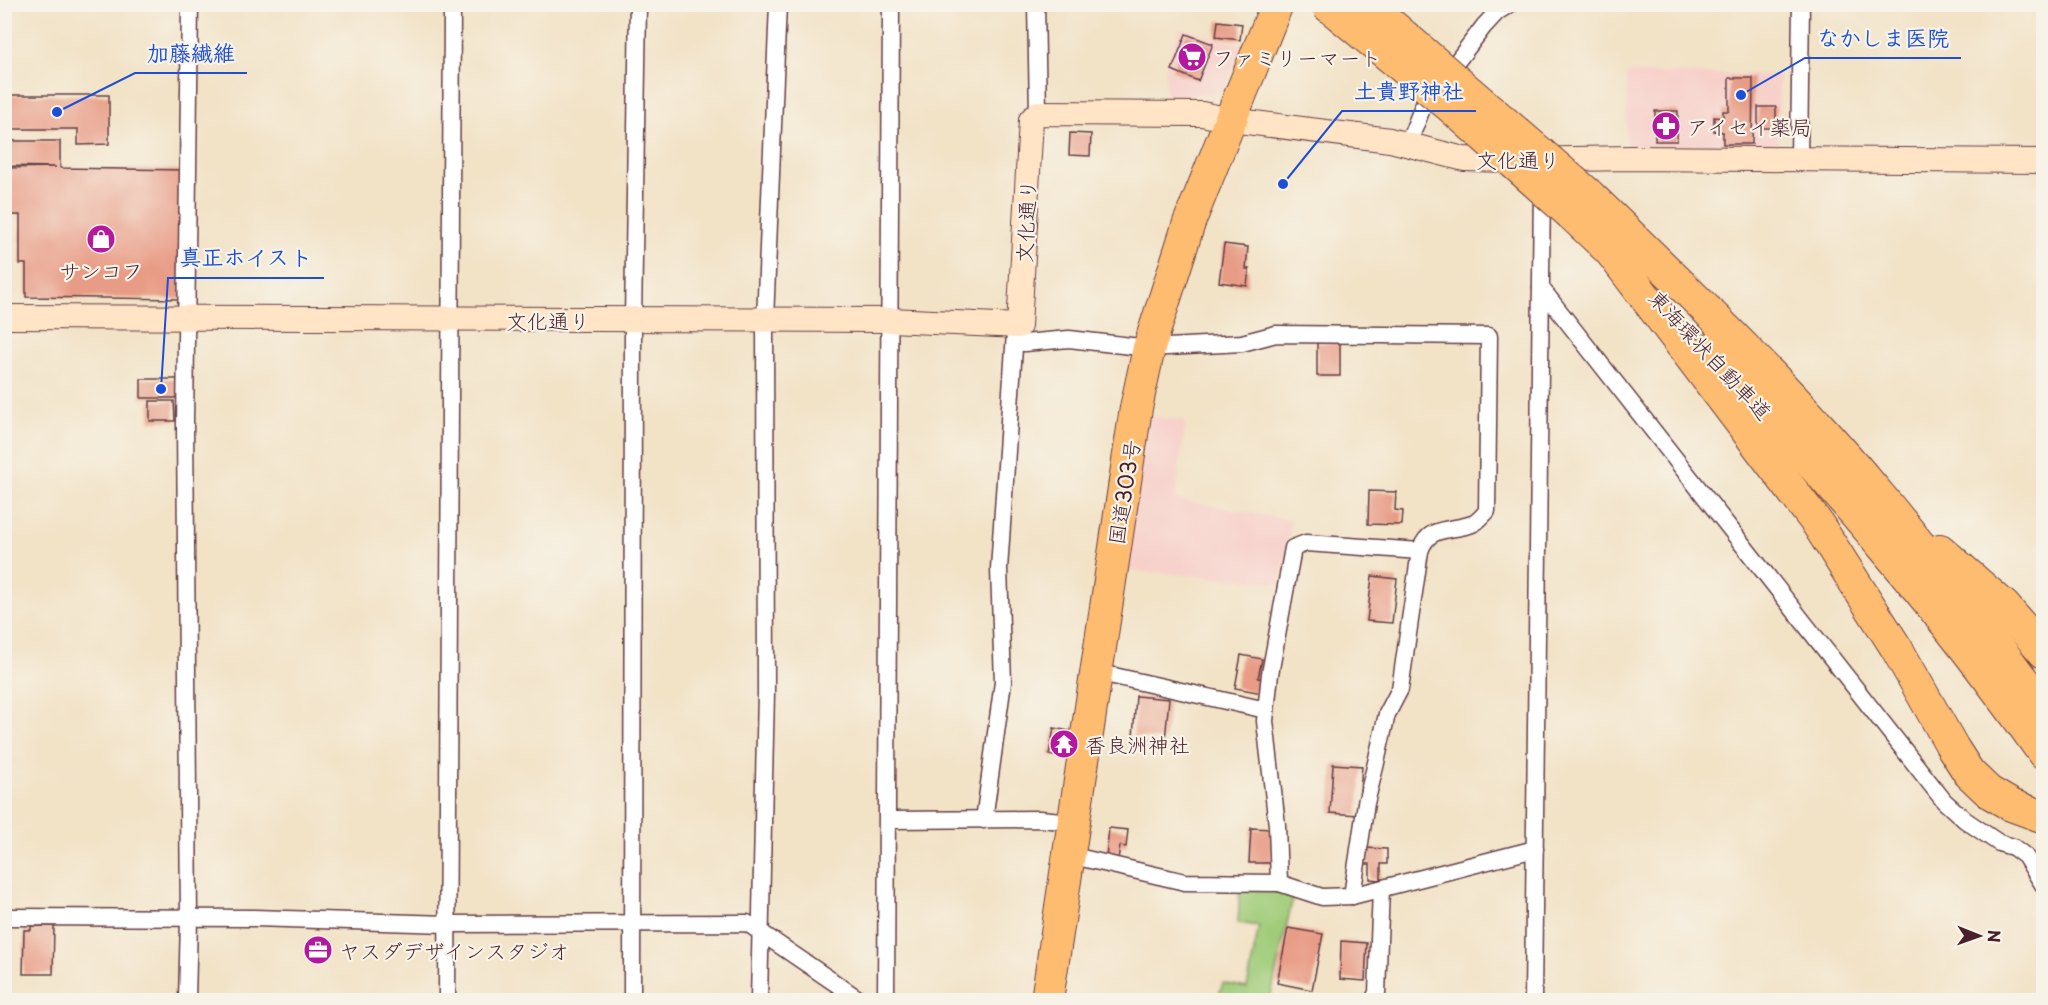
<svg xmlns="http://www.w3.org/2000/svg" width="2048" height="1005" font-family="'Playpen Sans','Klee One',sans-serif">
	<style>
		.built { fill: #f7d0ca }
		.green { fill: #a0cc79; stroke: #757652; stroke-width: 1.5 }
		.building { fill: #e89b85 }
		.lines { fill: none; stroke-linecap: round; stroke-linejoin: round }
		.street-casing { stroke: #633c42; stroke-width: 19 }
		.secondary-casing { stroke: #633c42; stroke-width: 26 }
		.highway-casing { stroke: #633c42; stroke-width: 34 }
		.street { stroke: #fff; stroke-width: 16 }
		.secondary { stroke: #ffe4c6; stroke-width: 24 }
		.highway { stroke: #febc71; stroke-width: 32 }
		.highway-bridge-casing { stroke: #633c42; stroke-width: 34; stroke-linecap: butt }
		.highway-bridge { stroke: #febc71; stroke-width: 32 }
		.labels { text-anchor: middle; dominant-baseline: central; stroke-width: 4.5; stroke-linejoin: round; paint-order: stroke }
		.poi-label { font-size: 21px; fill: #4a1f2b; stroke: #f7f3e8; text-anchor: start }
		.street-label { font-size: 21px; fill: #4a1f2b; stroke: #f7f3e8 }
		.leader { fill: none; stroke: #1d4ed8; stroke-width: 2 }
		.callout-dot { fill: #1d4ed8; stroke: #f7f3e8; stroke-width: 2 }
		.callout-label { font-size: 22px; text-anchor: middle; font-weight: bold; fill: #1d4ed8; stroke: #f7f3e8; stroke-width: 4.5; stroke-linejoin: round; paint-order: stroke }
	</style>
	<rect width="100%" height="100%" fill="#f7f3e8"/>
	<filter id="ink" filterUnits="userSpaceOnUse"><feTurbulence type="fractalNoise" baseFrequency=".0167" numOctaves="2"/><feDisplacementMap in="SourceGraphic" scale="12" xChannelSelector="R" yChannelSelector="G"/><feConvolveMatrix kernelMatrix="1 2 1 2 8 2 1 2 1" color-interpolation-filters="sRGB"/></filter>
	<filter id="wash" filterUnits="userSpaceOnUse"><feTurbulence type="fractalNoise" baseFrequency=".008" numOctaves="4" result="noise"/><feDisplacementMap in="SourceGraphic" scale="24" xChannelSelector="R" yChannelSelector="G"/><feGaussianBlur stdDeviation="1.35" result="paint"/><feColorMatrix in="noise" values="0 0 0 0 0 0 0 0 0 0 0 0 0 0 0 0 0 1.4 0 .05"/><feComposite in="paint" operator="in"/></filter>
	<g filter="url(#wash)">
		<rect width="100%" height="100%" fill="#f2e2c6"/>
		<g class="built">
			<polygon points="1180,28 1244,45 1223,91 1165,99 1166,64"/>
			<polygon points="1627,73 1779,75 1778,147 1626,146"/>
			<polygon points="1149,415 1186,422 1175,499 1291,520 1281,583 1124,570"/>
		</g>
		<polygon class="green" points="1240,888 1272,890 1293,897 1270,999 1260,997 1259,1000 1217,1000 1223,983 1247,988 1259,926 1238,923"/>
		<g id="blocks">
			<g class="building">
				<rect x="919" y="4" width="15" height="5"/>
				<polygon points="1218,21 1242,24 1240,40 1216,37"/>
				<polygon points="1186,34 1213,44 1198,81 1172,70"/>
				<polygon points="1729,78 1753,78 1752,144 1723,144 1723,132 1714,131 1714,117 1723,118 1723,111 1729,111"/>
				<polygon points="4,95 109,95 109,144 78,145 78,129 4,129"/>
				<rect x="1758" y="107" width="18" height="21"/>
				<polygon points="1655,111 1678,111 1677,141 1655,141"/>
				<polygon points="1070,133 1091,134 1090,156 1069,155"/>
				<polygon points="4,141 60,141 60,168 184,170 182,299 26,297 26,264 20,264 20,215 6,215 6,168 56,167 4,166"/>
				<polygon points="1224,244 1248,247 1246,269 1249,269 1247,286 1219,282"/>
				<polygon points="1340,342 1340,376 1317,376 1317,343"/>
				<rect x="141" y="379" width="40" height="19"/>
				<polygon points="150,401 174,401 175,421 150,421"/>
				<polygon points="1369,491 1396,492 1395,510 1403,511 1402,525 1368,524"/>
				<polygon points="1372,576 1397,579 1392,623 1367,621"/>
				<polygon points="1241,655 1262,659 1258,678 1265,679 1262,693 1235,688"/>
				<polygon points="1136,696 1169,699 1165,740 1133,737"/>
				<polygon points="1054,728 1080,733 1075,760 1049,755"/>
				<polygon points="1333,764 1362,766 1358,815 1330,813"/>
				<polygon points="1109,828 1128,830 1126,847 1120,846 1118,860 1106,859"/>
				<polygon points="1251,828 1271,829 1272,863 1249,863"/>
				<polygon points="1364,848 1387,849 1387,864 1381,864 1381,880 1370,879 1370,864 1364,864"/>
				<polygon points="31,926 54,926 53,974 23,974 24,930 31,930"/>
				<polygon points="1288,928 1323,934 1312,990 1277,983"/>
				<polygon points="1341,941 1367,943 1365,981 1340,979"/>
			</g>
		</g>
	</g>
	<g filter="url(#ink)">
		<use href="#blocks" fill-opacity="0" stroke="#633c42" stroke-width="1.5"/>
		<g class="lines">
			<g class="street-casing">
				<g id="street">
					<polyline points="1036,4 1038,113"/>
					<polyline points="1408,144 1423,106 1484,26 1497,12 1510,4"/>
					<polyline points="1799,160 1801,4"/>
					<polyline points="1541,288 1944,801 1965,820 1999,843 2013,847 2025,856 2044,886"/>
					<polyline points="1096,672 1266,710"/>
					<polyline points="888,820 1040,819 1073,822"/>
					<path d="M984,820L1003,682L999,569L1015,333L1024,343L1069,339L1149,348L1242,343L1276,334L1489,336L1487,511C1483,515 1478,522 1472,524C1451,532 1429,524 1420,551L1400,689L1387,714L1375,767L1366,803L1352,896"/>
					<polyline points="1069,855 1185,882 1279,883 1322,897 1352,896 1535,849"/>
					<polyline points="1279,883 1277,825 1265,721 1270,674 1293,548 1306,543 1420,551"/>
					<polyline points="4,917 254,918 447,924 747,923 860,1000"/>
					<polyline points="187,1000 189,919 185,424 190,4"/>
					<polyline points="447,1000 452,4"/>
					<polyline points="632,1000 633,320 638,4"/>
					<polyline points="759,1000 766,692 765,320 778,4"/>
					<polyline points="886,1000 891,4"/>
					<polyline points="1373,1000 1377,993 1381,889"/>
					<polyline points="1533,1000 1542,187"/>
				</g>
			</g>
			<g class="secondary-casing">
				<polyline id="secondary" points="4,317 890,320 1019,326 1031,120 1038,113 1202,114 1231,120 1390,140 1464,159 1514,160 1631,158 2044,161"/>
			</g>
			<g class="highway-casing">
				<g id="highway">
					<path d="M1588,194C1688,291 1790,388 1879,495C1937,564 1990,637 2044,708"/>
					<polyline points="1571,214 1626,266"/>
					<polyline points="1611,252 1817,523 1897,649 1953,748 1969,773 1989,792 2011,805 2044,817"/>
					<path d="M1710,350C1828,479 1943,611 2044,754"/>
					<polyline points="1940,550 2004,606 2044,652"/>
					<polyline points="1047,1000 1136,408 1149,348 1189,223 1277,4"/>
				</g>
			</g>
			<use href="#street" class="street"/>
			<use href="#secondary" class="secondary"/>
			<use href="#highway" class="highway"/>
			<g class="highway-bridge-casing">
				<g id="highway-bridge">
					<polyline points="1326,4 1452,108 1571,214"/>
					<polyline points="1367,4 1588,194"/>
				</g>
			</g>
			<use href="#highway-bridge" class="highway-bridge"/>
		</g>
	</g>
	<defs>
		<g id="supermarket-disc" transform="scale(1.5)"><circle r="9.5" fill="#b5179e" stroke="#f7f3e8"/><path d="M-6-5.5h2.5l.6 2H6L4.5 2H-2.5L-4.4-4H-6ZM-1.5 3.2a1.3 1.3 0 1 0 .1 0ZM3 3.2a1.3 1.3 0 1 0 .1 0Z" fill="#fff"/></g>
		<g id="pharmacy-disc" transform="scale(1.5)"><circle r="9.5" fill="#b5179e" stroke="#f7f3e8"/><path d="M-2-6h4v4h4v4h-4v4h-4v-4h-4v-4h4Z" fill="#fff"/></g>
		<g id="shop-disc" transform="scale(1.5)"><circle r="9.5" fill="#b5179e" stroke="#f7f3e8"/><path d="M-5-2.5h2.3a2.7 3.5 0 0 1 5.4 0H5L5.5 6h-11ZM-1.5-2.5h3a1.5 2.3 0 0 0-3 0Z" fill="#fff"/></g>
		<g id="temple-disc" transform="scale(1.5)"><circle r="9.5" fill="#b5179e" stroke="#f7f3e8"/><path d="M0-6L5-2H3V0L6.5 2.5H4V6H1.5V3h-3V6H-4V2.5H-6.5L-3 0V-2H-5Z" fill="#fff"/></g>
		<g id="office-disc" transform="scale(1.5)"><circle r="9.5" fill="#b5179e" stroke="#f7f3e8"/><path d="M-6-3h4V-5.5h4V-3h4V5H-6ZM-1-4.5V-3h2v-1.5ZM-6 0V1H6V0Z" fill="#fff"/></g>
	</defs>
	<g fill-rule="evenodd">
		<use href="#supermarket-disc" x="1192" y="57"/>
		<use href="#pharmacy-disc" x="1666" y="126"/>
		<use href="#shop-disc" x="101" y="239"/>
		<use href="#temple-disc" x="1064" y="744"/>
		<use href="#office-disc" x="318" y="950"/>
	</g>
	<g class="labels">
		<g class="poi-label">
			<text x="1213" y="57">ファミリーマート</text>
			<text x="1687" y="126">アイセイ薬局</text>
			<text x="101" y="270" text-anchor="middle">サンコフ</text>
			<text x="1085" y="744">香良洲神社</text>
			<text x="339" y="950">ヤスダデザインスタジオ</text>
		</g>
		<g class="street-label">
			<text x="1518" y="159">文化通り</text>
			<text transform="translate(1025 221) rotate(-87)">文化通り</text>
			<text x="548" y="320">文化通り</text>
			<text transform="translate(1711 354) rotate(47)">東海環状自動車道</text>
			<text transform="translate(1123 492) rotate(-81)">国道303号</text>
		</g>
	</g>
	<path class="leader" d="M1741 95L1805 58H1961M57 112L135 73H247M1283 184L1342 111H1476M161 389L168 278H324"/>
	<g class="callout-dot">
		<circle cx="1741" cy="95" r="6"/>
		<circle cx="57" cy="112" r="6"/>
		<circle cx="1283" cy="184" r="6"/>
		<circle cx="161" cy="389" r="6"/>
	</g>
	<g class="callout-label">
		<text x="1883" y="46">なかしま医院</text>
		<text x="191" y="61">加藤繊維</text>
		<text x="1409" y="99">土貴野神社</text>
		<text x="246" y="265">真正ホイスト</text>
	</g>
	<rect width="2048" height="1005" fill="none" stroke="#f7f3e8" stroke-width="24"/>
	<g transform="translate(1979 936) rotate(91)" stroke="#f7f3e8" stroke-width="4.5" paint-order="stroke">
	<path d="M0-4.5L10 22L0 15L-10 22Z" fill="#4a1f2b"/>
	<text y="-9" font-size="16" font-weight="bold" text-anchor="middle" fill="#4a1f2b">N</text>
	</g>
</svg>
